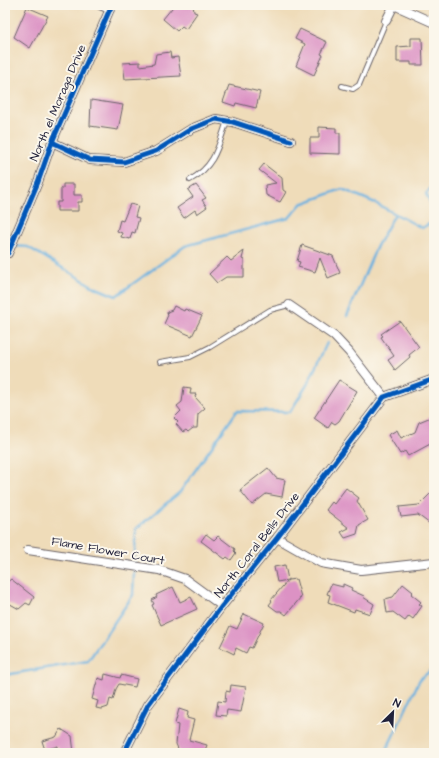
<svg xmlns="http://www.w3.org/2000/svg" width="439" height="758" font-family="'Architects Daughter',sans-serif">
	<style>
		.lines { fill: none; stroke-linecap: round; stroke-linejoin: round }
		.stream { stroke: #68b0df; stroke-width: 2.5 }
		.building { fill: #dc92c4 }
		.service-casing { stroke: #6a6367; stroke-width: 6 }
		.minor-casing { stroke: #6a6367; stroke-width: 10 }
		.service { stroke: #fff; stroke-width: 4 }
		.minor { stroke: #fff; stroke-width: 8 }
		.cycleway-casing { stroke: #fbf7ec; stroke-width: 8 }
		.cycleway { stroke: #0057b8; stroke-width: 5 }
		.labels { text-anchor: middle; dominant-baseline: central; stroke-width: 4; stroke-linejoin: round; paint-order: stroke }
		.street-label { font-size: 12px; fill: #22223b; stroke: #fbf7ec }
	</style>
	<rect width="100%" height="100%" fill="#fbf7ec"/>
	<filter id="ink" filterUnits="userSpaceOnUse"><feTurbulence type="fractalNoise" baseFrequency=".025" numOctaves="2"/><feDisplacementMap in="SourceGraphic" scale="8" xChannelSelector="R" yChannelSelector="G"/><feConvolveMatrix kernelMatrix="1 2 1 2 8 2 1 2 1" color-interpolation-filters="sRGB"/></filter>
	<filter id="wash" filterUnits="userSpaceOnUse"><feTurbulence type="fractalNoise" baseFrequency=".012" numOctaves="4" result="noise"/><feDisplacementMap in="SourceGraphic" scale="16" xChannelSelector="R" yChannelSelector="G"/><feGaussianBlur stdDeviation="0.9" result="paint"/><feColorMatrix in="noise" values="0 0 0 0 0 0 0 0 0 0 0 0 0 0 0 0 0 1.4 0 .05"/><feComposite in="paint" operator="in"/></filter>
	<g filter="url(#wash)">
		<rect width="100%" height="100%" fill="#efdcb9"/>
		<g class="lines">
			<g class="stream">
				<polyline points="434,184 426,194 434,210"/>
				<polyline points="13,246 28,247 94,287 116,296 185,246 289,218 301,204 342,189 373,202 422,228 434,221"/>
				<polyline points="347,316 377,246 395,214"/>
				<polyline points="5,675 88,661 133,595 136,529 180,492 237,411 290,412 307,385 327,343"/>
				<polyline points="385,753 420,679 434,668"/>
			</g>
		</g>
		<g id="blocks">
			<g class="building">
				<polygon points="172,5 193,5 194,12 197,13 186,29 182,26 177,31 163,19 172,8"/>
				<polygon points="27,7 48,16 30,48 14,37"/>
				<polygon points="300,29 327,42 321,54 323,55 314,75 296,66 305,44 295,39"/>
				<polygon points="411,38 422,38 423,65 411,65 411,62 397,62 397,47 411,46"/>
				<polygon points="170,52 171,58 178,57 181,76 125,79 123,63 140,62 140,66 154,64 156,54"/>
				<polygon points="229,85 260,92 256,108 236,103 235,106 223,102"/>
				<polygon points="91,100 123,105 118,130 90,126"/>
				<polygon points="319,127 336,128 336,133 340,133 340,154 310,153 310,138 319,138"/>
				<polygon points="264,164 282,178 283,190 286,192 280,202 266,195 265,185 276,183 259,170"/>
				<polygon points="63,184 74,184 74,195 82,195 82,202 78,202 78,211 57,211 57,202 61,202 61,188 63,188"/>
				<polygon points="196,185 206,198 202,200 207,207 197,214 195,210 184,218 177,208 193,197 188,190"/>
				<polygon points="130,204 138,206 135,217 139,218 135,233 132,232 130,239 121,237 122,233 117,231 120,220 123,221"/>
				<polygon points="302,245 333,256 340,273 328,278 320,258 315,272 298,267 300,262 297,261"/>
				<polygon points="244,251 242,259 244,260 244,277 226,277 217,283 209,274 227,257 231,261"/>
				<polygon points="174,306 184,311 185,309 202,316 192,336 164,324 168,315 167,312 172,310"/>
				<polygon points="400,321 419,347 409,355 410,357 395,370 388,360 394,356 381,337 383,336 381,334"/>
				<polygon points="339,380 357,391 339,421 335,424 332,422 328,428 314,418"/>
				<polygon points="184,387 191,388 190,394 196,394 195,397 205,408 198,414 197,428 193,428 188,432 186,430 183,432 176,424 178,422 174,418 181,411 177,406 182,402"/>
				<polygon points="431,417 434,420 434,442 408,456 405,451 400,454 388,435 397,430 401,438 415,432 419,422"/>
				<polygon points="268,468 276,478 285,480 282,497 266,494 252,505 240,490"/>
				<polygon points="346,488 359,498 357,501 368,520 359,525 357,534 345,538 341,532 349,528 326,510 332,502 334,504"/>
				<polygon points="431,493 434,496 434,527 418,515 401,517 399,507 419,505"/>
				<polygon points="206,534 214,540 218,536 235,549 234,551 236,553 231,560 227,557 225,559 201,541"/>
				<polygon points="285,565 288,580 277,582 274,567"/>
				<polygon points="11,579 34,597 30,605 26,603 19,609 5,601 5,584"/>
				<polygon points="296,579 301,597 286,615 281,611 277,611 269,605 272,601 271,600 288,580"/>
				<polygon points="331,584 343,587 343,584 352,588 351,590 364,596 363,597 374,604 370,614 355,609 354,612 328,602 330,595 327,594"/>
				<polygon points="403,584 413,592 411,594 421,602 419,604 422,606 413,619 409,616 405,621 393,612 387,613 385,599 393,597"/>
				<polygon points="173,587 180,602 191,597 197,609 161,625 152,605 154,604 152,600 157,597 156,595"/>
				<polygon points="244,614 264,623 252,648 249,647 246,653 236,648 234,654 220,647 230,626 237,629"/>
				<polygon points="105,674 120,678 121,675 137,679 135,687 119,684 116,689 113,700 110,699 108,707 102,709 96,708 98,701 92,699 98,678 104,680"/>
				<polygon points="231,685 246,687 241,712 227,710 226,716 216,715 218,701 225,702 226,691 230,692"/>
				<polygon points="179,709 188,712 187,718 194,720 189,740 207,745 204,753 180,753 176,744 178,725 175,724"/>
				<polygon points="61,729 72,736 74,753 60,753 58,746 45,750 42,741 56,737"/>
			</g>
		</g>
	</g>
	<g filter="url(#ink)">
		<use href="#blocks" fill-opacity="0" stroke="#6a6367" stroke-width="1"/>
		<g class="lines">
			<g class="service-casing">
				<g id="service">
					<polyline points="342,86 353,89 359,85 386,21"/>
					<path d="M190,180C215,166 218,147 227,121"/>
					<polyline points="160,362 190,357 210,347 270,310 289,305"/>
				</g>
			</g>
			<g class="minor-casing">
				<g id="minor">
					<polyline points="100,5 110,9"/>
					<polyline points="394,5 434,23"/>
					<polyline points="386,21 394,5"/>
					<polyline points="52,142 90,160 124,162 156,151 191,129 216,119 233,122 291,141"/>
					<polyline points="5,252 8,253 38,182 52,142 110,9 113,5"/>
					<polyline points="289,305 334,336 349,352 384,397"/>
					<polyline points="277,538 321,563 361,570 434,562"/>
					<polyline points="28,550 159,570 185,579 222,606"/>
					<polyline points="124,753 148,705 222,606 277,538 384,397 434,379"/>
				</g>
			</g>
			<use href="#service" class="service"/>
			<use href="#minor" class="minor"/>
			<g class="cycleway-casing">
				<g id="cycleway">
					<polyline points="52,142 90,160 124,162 156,151 191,129 216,119 233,122 291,141"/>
					<polyline points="5,252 8,253 38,182 52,142 110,9 113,5"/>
					<polyline points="124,753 148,705 222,606 277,538 384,397 434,379"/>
				</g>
			</g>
			<use href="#cycleway" class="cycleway"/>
		</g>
	</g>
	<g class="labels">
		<g class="street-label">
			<text transform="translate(58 103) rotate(-67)">North el Moraga Drive</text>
			<text transform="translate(257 545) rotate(-52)">North Coral Bells Drive</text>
			<text transform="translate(108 551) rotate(10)">Flame Flower Court</text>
		</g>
	</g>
	<rect width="439" height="758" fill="none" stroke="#fbf7ec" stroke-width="20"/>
	<g transform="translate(393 712) rotate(24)" stroke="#fbf7ec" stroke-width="3" paint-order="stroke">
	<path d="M0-3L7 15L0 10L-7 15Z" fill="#22223b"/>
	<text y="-6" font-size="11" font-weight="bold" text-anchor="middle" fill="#22223b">N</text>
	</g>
</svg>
